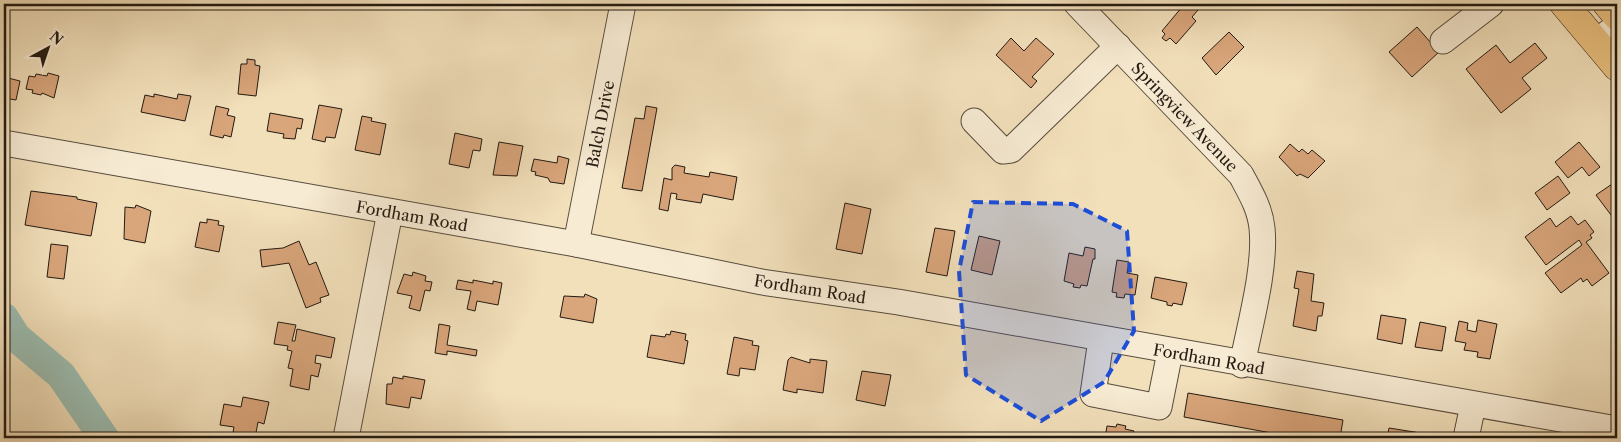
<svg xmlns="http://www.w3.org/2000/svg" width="1621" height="442" font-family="'Libre Caslon Text',serif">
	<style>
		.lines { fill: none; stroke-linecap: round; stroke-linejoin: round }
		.river { stroke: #9bbdb1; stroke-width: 30 }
		.building { fill: #d9a57b; stroke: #231a12 }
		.minor-casing { stroke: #574c3c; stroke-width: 27 }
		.major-casing { stroke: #231a12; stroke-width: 29 }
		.minor { stroke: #f7ebd3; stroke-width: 25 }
		.major { stroke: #e9c07e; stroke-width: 28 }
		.marked { fill: #1d4ed8; fill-opacity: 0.2; stroke: #1d4ed8; stroke-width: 4; stroke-dasharray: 10 6; stroke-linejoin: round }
		.labels { text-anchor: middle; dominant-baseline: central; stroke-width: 4; stroke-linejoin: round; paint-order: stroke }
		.street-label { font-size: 16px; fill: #231a12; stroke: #f7ebd3 }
	</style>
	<rect width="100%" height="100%" fill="#f2e0bb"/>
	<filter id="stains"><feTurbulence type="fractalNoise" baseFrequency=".004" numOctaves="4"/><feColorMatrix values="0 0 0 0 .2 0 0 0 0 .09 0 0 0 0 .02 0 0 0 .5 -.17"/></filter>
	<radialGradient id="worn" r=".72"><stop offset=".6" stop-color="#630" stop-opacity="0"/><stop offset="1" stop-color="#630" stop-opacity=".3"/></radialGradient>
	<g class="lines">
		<polyline class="river" points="4,318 16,337 61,375 104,438"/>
	</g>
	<g class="building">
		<polygon points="1192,5 1198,10 1192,17 1196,21 1176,44 1170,38 1166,41 1162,38 1165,34 1162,31 1182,7 1187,10"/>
		<polygon points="1417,27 1439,52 1412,77 1389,52"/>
		<polygon points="1229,32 1244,47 1216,75 1202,58"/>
		<polygon points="1011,38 1024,51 1036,38 1054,54 1032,77 1037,81 1031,88 996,55"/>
		<polygon points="1535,43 1547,58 1522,78 1531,89 1501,113 1466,69 1496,45 1510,63"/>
		<polygon points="247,59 255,60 255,65 260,66 256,96 238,94 241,64 247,64"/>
		<polygon points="48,73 59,76 54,98 42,93 41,95 32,93 33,90 26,89 29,76 35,77 36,74 47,76"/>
		<polygon points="4,77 20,81 16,100 4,98"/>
		<polygon points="154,94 177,99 178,94 191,96 185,121 141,112 145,95 154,97"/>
		<polygon points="319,105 342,109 335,138 326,137 325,142 312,139"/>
		<polygon points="216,106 229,109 227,115 235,117 231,137 224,135 223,138 210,135"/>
		<polygon points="646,106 657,108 642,191 622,188 635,118 644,119"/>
		<polygon points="270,113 303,119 301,129 297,128 295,139 283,138 284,134 267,131"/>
		<polygon points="362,116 372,118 371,121 386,124 380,155 355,150"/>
		<polygon points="455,133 482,139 480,151 473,150 469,168 449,164"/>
		<polygon points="499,142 523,146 517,176 493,175"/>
		<polygon points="1579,142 1600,167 1589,176 1582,167 1568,178 1555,162"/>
		<polygon points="1290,144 1299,152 1302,149 1308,154 1312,150 1325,161 1308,178 1300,174 1297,176 1279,157"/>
		<polygon points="558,156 569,159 564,184 550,182 548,178 535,175 536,172 531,171 534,159 557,163"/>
		<polygon points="675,165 685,167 684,173 709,177 710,172 737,177 733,200 703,194 701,203 676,199 677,194 671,193 668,211 659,209 664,178 672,180 672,168"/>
		<polygon points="1558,176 1570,193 1547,210 1535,193"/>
		<polygon points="1615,182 1617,185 1617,223 1596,195"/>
		<polygon points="31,191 77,197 77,199 97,203 91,236 25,225"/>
		<polygon points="845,203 871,209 862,254 836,249"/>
		<polygon points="136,205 151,211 145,243 124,239 125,207 135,208"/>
		<polygon points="1571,216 1578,225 1585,220 1594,232 1590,235 1592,238 1586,242 1609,273 1592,286 1587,279 1583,282 1581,278 1561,293 1545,273 1582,245 1579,240 1546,265 1525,237 1550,218 1556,227"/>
		<polygon points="207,219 219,221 218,225 224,226 219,252 195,247 200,222 207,223"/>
		<polygon points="935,228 955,231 947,276 926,272"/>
		<polygon points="979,236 1000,241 992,275 971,270"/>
		<polygon points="299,241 309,265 316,262 329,295 320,298 321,302 306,308 289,263 262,267 260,250 283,248"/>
		<polygon points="51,244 68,246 64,279 47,277"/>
		<polygon points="1085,247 1095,249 1095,259 1093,259 1087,286 1081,285 1080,288 1073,287 1074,284 1064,281 1069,253 1083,256"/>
		<polygon points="1117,260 1129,262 1127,273 1138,275 1135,295 1125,294 1124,298 1116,297 1117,293 1112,292"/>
		<polygon points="1297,271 1314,274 1311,301 1324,303 1322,316 1318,316 1316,331 1293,326 1299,289 1294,288"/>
		<polygon points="413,272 426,276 425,281 432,282 430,291 425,290 420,311 409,308 412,296 397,293 404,274 412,276"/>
		<polygon points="1155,277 1187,283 1182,305 1173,303 1172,306 1167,305 1167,302 1151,298"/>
		<polygon points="458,280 473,283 473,280 493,284 493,281 502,283 498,305 477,301 475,311 467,309 471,291 456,289"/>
		<polygon points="585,294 597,299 593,323 560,317 564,296 584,297"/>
		<polygon points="1381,315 1406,319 1402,344 1377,339"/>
		<polygon points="1478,320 1497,324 1490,359 1477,357 1478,352 1464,350 1466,343 1455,341 1459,321 1468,323 1467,330 1476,332"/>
		<polygon points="278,322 296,325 292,341 295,341 297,329 335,338 331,358 316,355 315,363 321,364 318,377 311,375 309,390 290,386 293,369 288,368 292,351 287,350 288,346 274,344"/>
		<polygon points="1420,322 1446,327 1442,351 1415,347"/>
		<polygon points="439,324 450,326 447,345 477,350 476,356 447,351 447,355 435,353"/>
		<polygon points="671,331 686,334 685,340 688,341 684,364 647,357 651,335 665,337 666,334 670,335"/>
		<polygon points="734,337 753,341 752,345 759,346 755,370 740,368 739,376 727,374"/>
		<polygon points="791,357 810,363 810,359 827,361 823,393 797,389 797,393 783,390 788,360"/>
		<polygon points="862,371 891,375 885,406 856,400"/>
		<polygon points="403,376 425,380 421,399 411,397 409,408 386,404 387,384 392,384 393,377 403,379"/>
		<polygon points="1188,393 1343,420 1340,438 1299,438 1184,417"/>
		<polygon points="243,397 269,402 264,424 258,422 255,438 232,438 234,427 220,425 224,404 241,407"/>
		<polygon points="1117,424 1126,426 1125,429 1134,431 1132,438 1105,438 1107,426 1116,427"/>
		<polygon points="1389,428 1433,435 1433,438 1387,438"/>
		<polygon points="383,433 403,437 403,438 382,438"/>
	</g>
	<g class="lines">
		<g class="minor-casing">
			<g id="minor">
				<path d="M1077,4L1241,175C1250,192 1260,208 1262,228C1266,268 1250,324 1242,365"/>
				<polyline points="1443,41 1491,4"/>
				<polyline points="1596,42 1617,26"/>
				<polyline points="974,121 1003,151 1011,150 1118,46"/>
				<polyline points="4,143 576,244 762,282 898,302 1617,429"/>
				<polyline points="576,244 623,4"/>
				<polyline points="1101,340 1093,394 1159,407 1170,352"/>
				<polyline points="346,438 390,212"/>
				<polyline points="1466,438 1473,405"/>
			</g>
		</g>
		<g class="major-casing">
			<g id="major">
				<polyline points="1564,4 1617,67"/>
				<polyline points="1607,4 1617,16"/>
			</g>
		</g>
		<use href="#minor" class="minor"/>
		<use href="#major" class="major"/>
	</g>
	<path class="marked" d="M973,202L1073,204L1127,231L1134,331L1104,382L1041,421L966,375L959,271Z"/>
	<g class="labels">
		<g class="street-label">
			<text transform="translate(1185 117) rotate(46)">Springview Avenue</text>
			<text transform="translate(600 124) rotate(-79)">Balch Drive</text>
			<text transform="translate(412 216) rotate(10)">Fordham Road</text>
			<text transform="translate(810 289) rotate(9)">Fordham Road</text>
			<text transform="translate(1209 359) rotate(10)">Fordham Road</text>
		</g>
	</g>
	<rect width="1621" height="442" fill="none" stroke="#f2e0bb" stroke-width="20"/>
	<rect x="5" y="5" width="1611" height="432" fill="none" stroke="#231a12" stroke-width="2.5"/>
	<rect x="10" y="10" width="1601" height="422" fill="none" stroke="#231a12"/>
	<g transform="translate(48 48) rotate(40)" stroke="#f7ebd3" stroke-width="4" paint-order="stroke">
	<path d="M0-4L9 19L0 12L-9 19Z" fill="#231a12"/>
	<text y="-8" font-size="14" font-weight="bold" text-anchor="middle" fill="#231a12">N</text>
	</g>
	<rect width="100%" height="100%" filter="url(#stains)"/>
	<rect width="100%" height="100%" fill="url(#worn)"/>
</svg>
